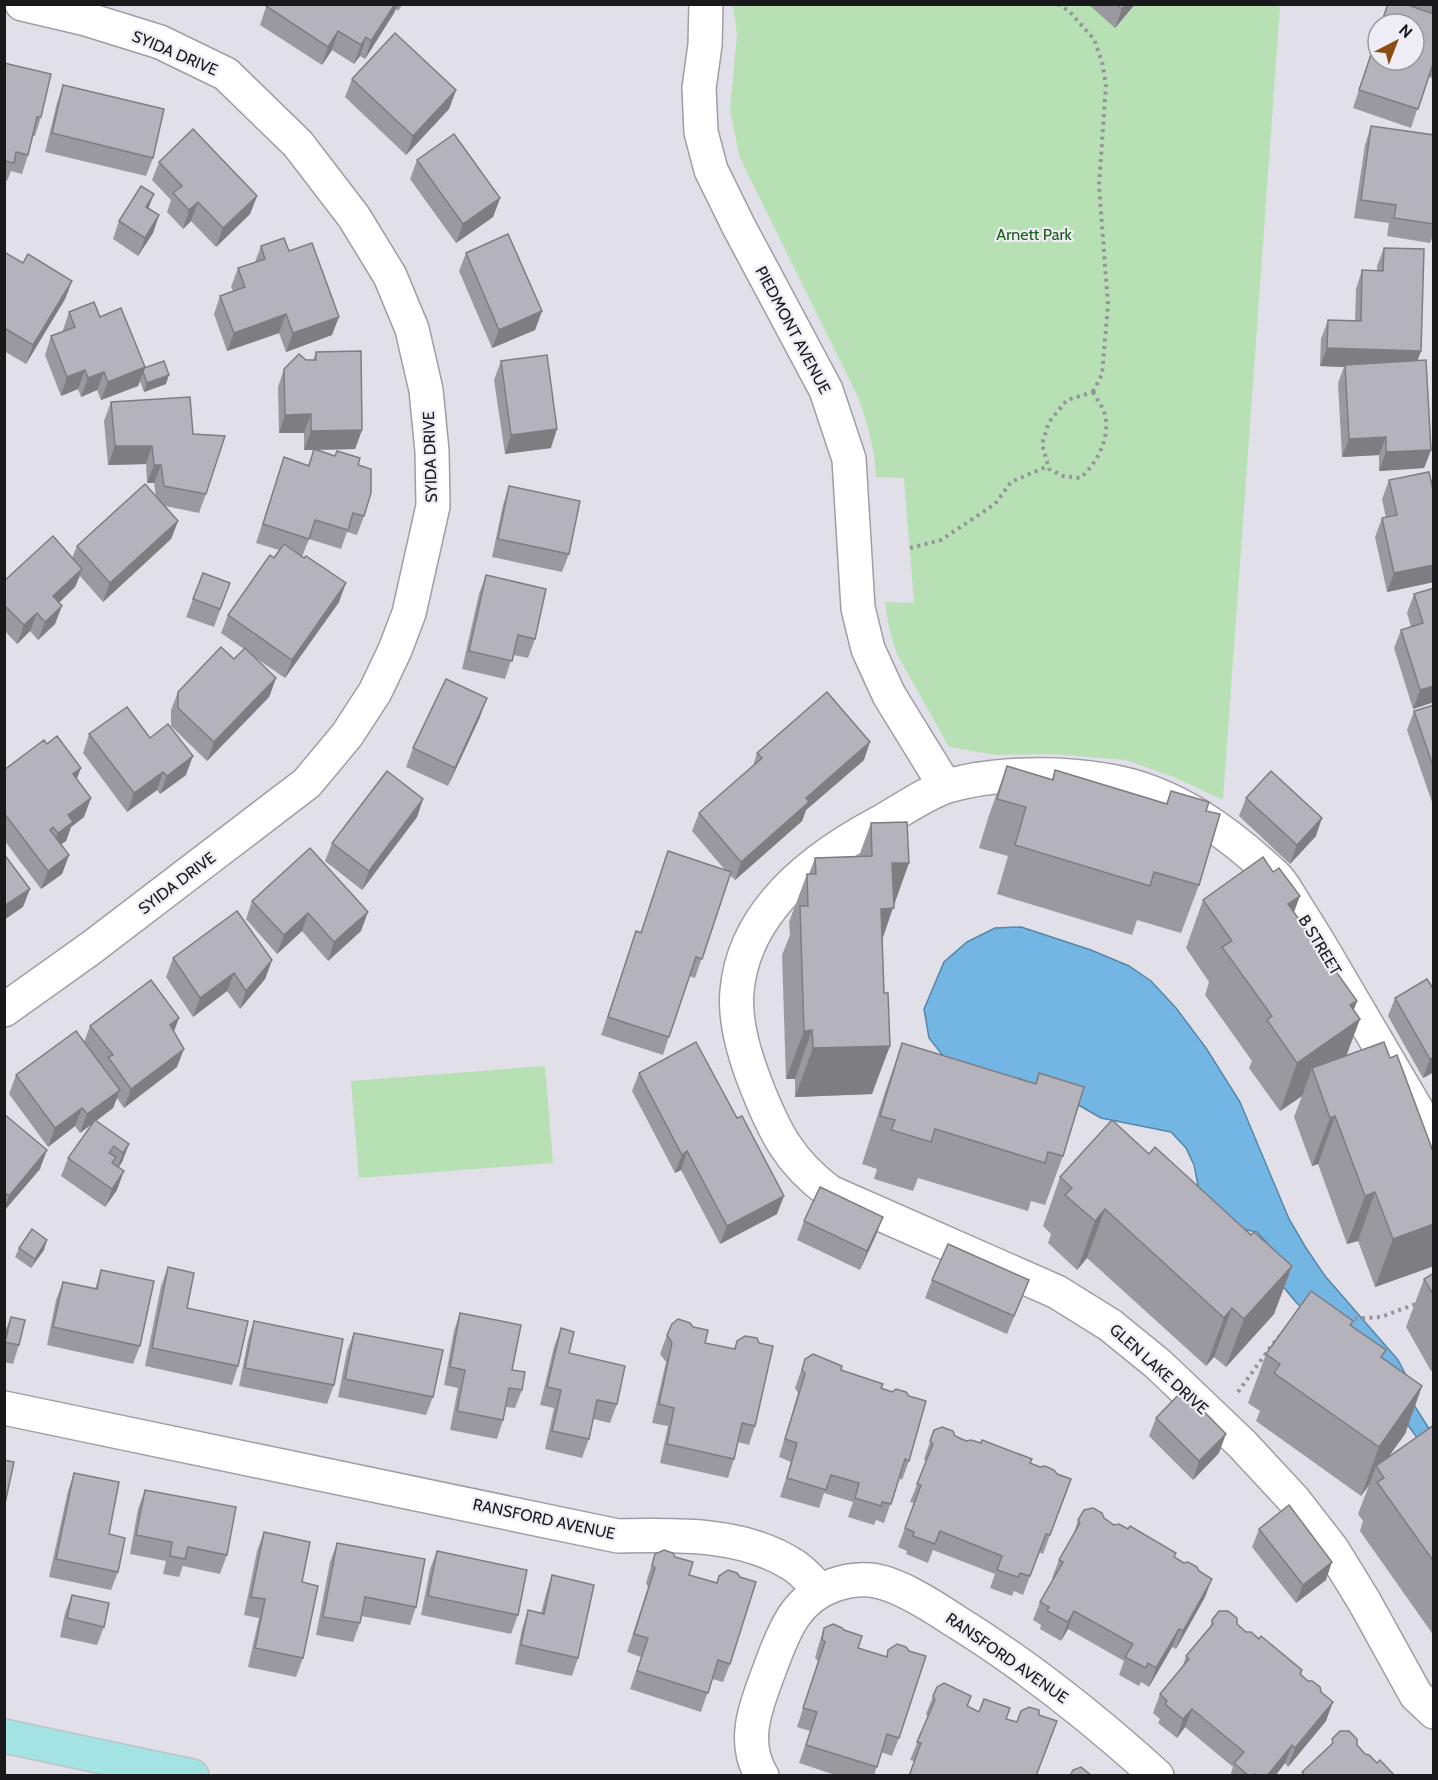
<svg xmlns="http://www.w3.org/2000/svg" width="1438" height="1780" font-family="Cabin,sans-serif">
	<style>
		.green { fill: #b8e0b5 }
		.water { fill: #73b5e3; stroke: #5886a7; stroke-width: 1.5 }
		.lines { fill: none; stroke-linecap: round; stroke-linejoin: round }
		.minor-casing { stroke: #9f9da5; stroke-width: 36 }
		.primary-casing { stroke: #bfbfbf; stroke-width: 36 }
		.path { stroke: #95949b; stroke-width: 4; stroke-dasharray: 3 4.5; stroke-linecap: butt }
		.minor { stroke: #fff; stroke-width: 33 }
		.primary { stroke: #a3e3e3; stroke-width: 33 }
		.wall { fill: #9b99a0 }
		.shaded-wall { fill: #7e7d82 }
		.building { fill: #b4b2ba; stroke: #7e7d82; stroke-width: 1.5 }
		.labels { text-anchor: middle; dominant-baseline: central; stroke-width: 4.5; stroke-linejoin: round; paint-order: stroke }
		.street-label { font-size: 16px; fill: #19191c; stroke: #eeecf5 }
		.park-label { font-size: 16px; fill: #1a601a; stroke: #eeecf5 }
	</style>
	<rect width="100%" height="100%" fill="#e1dfe8"/>
	<g class="green">
		<path d="M1274,4L1280,7L1223,800L1176,778L1126,760L1052,754L996,755L949,747L897,654L889,628L885,602L914,603L904,478L876,477C875,449 867,423 858,397L740,158L730,110L737,34L733,5Z"/>
		<polygon points="545,1066 553,1163 359,1178 351,1081"/>
	</g>
	<polygon class="water" points="1021,927 1091,950 1129,966 1151,981 1176,1008 1206,1048 1240,1102 1289,1219 1306,1248 1325,1276 1398,1360 1410,1383 1414,1405 1433,1435 1433,1460 1395,1407 1295,1301 1281,1284 1266,1242 1257,1232 1242,1229 1202,1205 1194,1165 1186,1148 1171,1132 1101,1118 1061,1095 1020,1079 977,1076 947,1061 929,1038 924,1009 944,962 967,942 995,928"/>
	<g class="lines">
		<g class="minor-casing">
			<g id="minor">
				<polyline points="706,4 705,45 699,88 701,132 711,170 738,225 826,390 849,459 858,608 868,649 889,695 945,786"/>
				<polyline points="4,1010 91,948 307,783 347,735 375,692 395,650 409,613 433,506 432,451 426,390 412,329 390,276 354,217 298,144 226,74 160,42 86,19 22,4"/>
				<path d="M1434,1139C1399,1080 1365,1021 1330,962C1318,941 1305,921 1292,900C1287,892 1282,882 1275,876C1228,832 1174,792 1110,781C1062,772 995,772 948,786C929,791 897,813 879,823C813,858 744,912 737,991C734,1022 745,1057 756,1085C774,1131 789,1162 830,1192L1057,1292L1110,1325L1158,1364L1242,1444L1294,1500L1332,1549L1364,1601L1416,1695L1434,1712"/>
				<path d="M4,1408L618,1536C676,1535 742,1532 793,1565C803,1571 812,1582 820,1590"/>
				<path d="M762,1776C739,1739 759,1699 772,1663C785,1628 797,1598 834,1585C845,1581 858,1579 870,1580C895,1582 931,1605 952,1619C1025,1664 1093,1718 1157,1776"/>
			</g>
		</g>
		<g class="primary-casing">
			<polyline id="primary" points="4,1736 192,1776"/>
		</g>
		<g class="path">
			<polyline points="1058,4 1069,11 1094,39 1102,62 1106,85 1099,185 1108,305 1102,374 1093,392"/>
			<path d="M1093,392C1096,398 1100,403 1103,409C1113,433 1098,463 1080,478L1063,476L1049,469L1042,444L1049,422L1067,400Z"/>
			<polyline points="910,548 941,540 995,504 1011,482 1048,466"/>
			<polyline points="1347,1319 1381,1317 1418,1303"/>
			<polyline points="1238,1392 1272,1345 1280,1336"/>
		</g>
		<use href="#minor" class="minor"/>
		<use href="#primary" class="primary"/>
	</g>
	<g class="wall">
		<polygon points="267,4 403,4 398,11 396,9 394,13 365,59 360,56 354,64 332,50 322,65 260,25"/>
		<polygon points="1088,4 1135,4 1115,28"/>
		<polygon points="1387,4 1434,4 1434,78 1428,77 1411,128 1353,108 1378,32 1378,60 1414,24 1381,24"/>
		<polygon points="4,63 41,117 35,136 33,136 28,155 22,174 11,171 7,181 4,181"/>
		<polygon points="352,79 456,90 449,109 406,155 345,97"/>
		<polygon points="63,85 153,158 146,176 45,152 57,103"/>
		<polygon points="1371,126 1434,135 1434,233 1430,243 1387,236 1389,223 1354,218 1365,145"/>
		<polygon points="417,160 500,198 493,217 456,243 410,179"/>
		<polygon points="159,162 257,196 250,214 216,247 191,221 183,229 167,212 171,200 152,180"/>
		<polygon points="149,208 159,215 153,233 138,256 113,239 119,221"/>
		<polygon points="261,246 289,251 332,335 286,352 279,333 227,351 214,314 220,296 233,291 231,287 238,268 255,262"/>
		<polygon points="1384,248 1421,351 1417,361 1431,450 1424,468 1379,471 1379,455 1342,457 1338,383 1344,367 1320,366 1321,339 1328,320 1355,321 1356,289 1362,270 1377,271 1377,266"/>
		<polygon points="4,252 23,263 72,281 65,299 26,364 4,351"/>
		<polygon points="466,253 542,311 535,330 492,348 459,271"/>
		<polygon points="69,312 100,317 145,367 166,384 144,392 140,381 138,386 101,400 97,390 81,397 78,389 61,396 45,355 51,336 63,332 63,330"/>
		<polygon points="316,352 362,430 355,449 316,450 358,465 364,516 357,535 347,532 341,549 309,539 302,557 339,602 285,678 253,656 276,678 269,697 207,761 171,726 171,710 178,692 234,659 244,649 221,633 228,615 279,550 256,543 284,457 308,465 314,450 304,450 304,433 279,433 278,387 284,369 306,360 313,360"/>
		<polygon points="501,361 551,448 505,454 494,380"/>
		<polygon points="111,402 193,434 206,494 199,513 165,506 178,521 171,539 103,602 80,576 75,587 59,603 55,624 38,640 30,631 17,644 4,630 4,581 72,558 77,546 156,497 154,483 147,483 146,464 108,465 104,421"/>
		<polygon points="1389,480 1434,494 1434,582 1387,592 1375,537 1382,518 1386,518 1382,499"/>
		<polygon points="509,486 569,554 562,572 492,557 503,505"/>
		<polygon points="203,573 230,583 214,627 186,617"/>
		<polygon points="486,575 535,639 528,658 513,655 505,679 462,669 479,594"/>
		<polygon points="1434,588 1434,702 1413,709 1394,648 1401,630 1411,627 1407,613 1414,594"/>
		<polygon points="1434,705 1434,808 1407,730 1414,711"/>
		<polygon points="480,717 448,786 406,767 413,748"/>
		<polygon points="89,734 150,738 186,775 160,794 157,790 127,812 83,753"/>
		<polygon points="47,744 77,779 84,817 71,827 66,841 61,844 69,855 62,874 41,889 4,840 4,770"/>
		<polygon points="757,753 864,760 806,810 802,821 735,880 730,875 695,978 689,976 663,1055 601,1035 636,931 641,932 668,851 725,870 692,831 699,813 753,766"/>
		<polygon points="1007,766 1052,779 1055,770 1166,804 1171,791 1206,811 1199,885 1181,933 1137,920 1132,935 997,894 1008,856 979,848 989,815"/>
		<polygon points="1246,798 1316,836 1290,864 1239,816"/>
		<polygon points="423,799 417,817 362,890 325,861 332,843"/>
		<polygon points="871,823 894,904 882,941 872,1094 795,1097 795,1079 786,1079 782,955 790,935 789,922 807,874 809,874 815,858 859,856"/>
		<polygon points="310,848 361,931 328,961 302,931 277,954 246,919 252,901"/>
		<polygon points="1203,900 1294,912 1357,1001 1354,1010 1360,1019 1346,1056 1390,1058 1434,1154 1434,1266 1375,1287 1358,1241 1347,1244 1318,1164 1312,1166 1294,1117 1302,1096 1280,1111 1249,1068 1252,1061 1205,995 1209,982 1186,948"/>
		<polygon points="173,958 272,960 265,979 240,1009 227,991 193,1017 166,977"/>
		<polygon points="1427,979 1434,1072 1423,1078 1388,1016 1395,998"/>
		<polygon points="90,1026 174,1032 177,1067 124,1108 117,1098 113,1108 96,1121 129,1144 122,1162 119,1167 117,1190 105,1207 61,1176 68,1158 93,1123 80,1133 75,1126 48,1147 9,1094 16,1075 84,1042"/>
		<polygon points="902,1043 1035,1084 1039,1073 1063,1156 1045,1205 1031,1201 1028,1211 918,1178 913,1191 874,1179 877,1169 862,1164 885,1092"/>
		<polygon points="639,1073 777,1214 720,1244 681,1170 675,1173 632,1091"/>
		<polygon points="4,1114 40,1169 4,1211"/>
		<polygon points="1149,1154 1251,1235 1292,1266 1274,1314 1226,1367 1214,1357 1206,1366 1087,1258 1077,1270 1048,1243 1051,1234 1043,1226 1060,1177"/>
		<polygon points="883,1217 876,1235 860,1270 797,1240 804,1221"/>
		<polygon points="19,1248 44,1250 31,1268 15,1257"/>
		<polygon points="168,1267 187,1308 238,1366 232,1385 145,1366 161,1286"/>
		<polygon points="101,1270 140,1346 133,1364 47,1345 56,1300 63,1282 95,1289"/>
		<polygon points="1434,1273 1434,1370 1431,1371 1406,1327 1424,1279"/>
		<polygon points="932,1280 1022,1298 1007,1334 925,1298"/>
		<polygon points="460,1313 512,1370 522,1390 515,1408 506,1407 503,1420 497,1439 450,1430 458,1388 444,1385 454,1331"/>
		<polygon points="11,1317 19,1345 13,1364 4,1362 4,1334"/>
		<polygon points="254,1321 334,1385 327,1404 239,1386 248,1340"/>
		<polygon points="1351,1325 1383,1358 1422,1386 1405,1434 1389,1456 1434,1425 1434,1636 1360,1531 1363,1521 1358,1514 1369,1485 1361,1496 1256,1421 1260,1411 1248,1403 1266,1354"/>
		<polygon points="693,1327 705,1343 734,1349 737,1341 755,1426 749,1445 738,1442 734,1459 728,1478 660,1463 668,1426 652,1423 666,1362 660,1354 667,1335"/>
		<polygon points="561,1328 569,1353 617,1404 610,1423 593,1419 589,1439 582,1458 545,1449 554,1408 540,1405 554,1347"/>
		<polygon points="354,1333 433,1397 426,1415 338,1397 347,1351"/>
		<polygon points="805,1359 841,1370 881,1388 909,1461 902,1480 899,1478 884,1523 876,1520 874,1525 848,1517 853,1502 824,1493 819,1508 780,1497 791,1462 779,1457 798,1393 795,1388"/>
		<polygon points="1156,1418 1219,1453 1193,1480 1149,1436"/>
		<polygon points="934,1430 955,1436 1071,1479 1043,1554 1039,1552 1023,1595 1014,1591 1012,1596 990,1588 995,1574 933,1550 928,1563 906,1554 907,1551 898,1547 914,1503 910,1502 926,1462 924,1459"/>
		<polygon points="74,1473 118,1572 111,1590 49,1577 68,1491"/>
		<polygon points="145,1490 227,1555 220,1574 183,1566 179,1577 163,1574 166,1561 130,1554 138,1509"/>
		<polygon points="1104,1518 1114,1525 1174,1557 1205,1597 1176,1649 1172,1647 1149,1687 1141,1682 1139,1686 1119,1675 1124,1661 1068,1629 1061,1641 1040,1629 1041,1625 1033,1620 1040,1602 1053,1579 1052,1578 1059,1560 1073,1536 1078,1520"/>
		<polygon points="1259,1529 1326,1580 1296,1603 1252,1547"/>
		<polygon points="264,1532 302,1582 303,1658 296,1677 248,1667 259,1618 244,1615 257,1551"/>
		<polygon points="337,1543 416,1607 410,1625 361,1616 360,1623 353,1642 316,1635 330,1562"/>
		<polygon points="437,1551 518,1615 511,1634 421,1615 430,1569"/>
		<polygon points="655,1554 675,1557 689,1575 730,1664 723,1682 712,1679 701,1712 630,1689 641,1657 627,1652 648,1587 646,1583"/>
		<polygon points="552,1575 578,1658 572,1676 515,1664 522,1629 528,1610 541,1613 546,1594"/>
		<polygon points="72,1595 104,1627 97,1645 60,1637 65,1613"/>
		<polygon points="1212,1620 1237,1624 1246,1632 1259,1639 1302,1670 1301,1674 1326,1721 1288,1767 1285,1763 1275,1776 1230,1776 1233,1767 1185,1727 1177,1738 1158,1723 1160,1719 1153,1713 1160,1694 1182,1668 1186,1656 1210,1628"/>
		<polygon points="824,1628 844,1630 858,1648 886,1657 888,1650 899,1738 892,1756 881,1752 874,1776 838,1776 799,1763 810,1731 797,1727 818,1661 815,1658 818,1647"/>
		<polygon points="933,1696 971,1696 968,1706 979,1712 1007,1719 1017,1722 1039,1715 1050,1740 1036,1776 909,1776 914,1761 910,1760 928,1717 926,1714"/>
	</g>
	<g class="shaded-wall">
		<polygon points="395,4 398,4 394,13 365,59 371,41"/>
		<polygon points="1126,4 1135,4 1115,28 1122,9"/>
		<polygon points="338,31 332,50 322,65 328,47"/>
		<polygon points="366,37 360,56 354,64 361,45"/>
		<polygon points="456,90 449,109 406,155 413,136"/>
		<polygon points="154,194 147,212 146,207"/>
		<polygon points="257,196 250,214 216,247 223,228"/>
		<polygon points="500,198 493,217 456,243 463,224"/>
		<polygon points="198,202 191,221 183,229 189,210"/>
		<polygon points="159,215 153,233 138,256 145,238"/>
		<polygon points="72,281 65,299 26,364 33,345"/>
		<polygon points="542,311 535,330 492,348 499,330"/>
		<polygon points="286,314 279,333 227,351 234,333"/>
		<polygon points="339,317 332,335 286,352 293,333"/>
		<polygon points="1327,348 1421,351 1414,370 1345,365 1344,367 1320,366"/>
		<polygon points="145,367 138,386 101,400 108,382"/>
		<polygon points="85,370 78,389 61,396 67,377"/>
		<polygon points="104,372 97,390 81,397 88,378"/>
		<polygon points="169,375 166,384 144,392 147,383"/>
		<polygon points="311,414 304,433 279,433 285,415"/>
		<polygon points="557,429 551,448 505,454 511,435"/>
		<polygon points="362,430 355,449 304,450 311,431"/>
		<polygon points="1386,437 1379,455 1342,457 1349,439"/>
		<polygon points="115,446 152,446 146,464 108,465"/>
		<polygon points="1431,450 1424,468 1379,471 1386,452"/>
		<polygon points="154,465 161,465 154,483 147,483"/>
		<polygon points="178,521 171,539 103,602 110,583"/>
		<polygon points="1434,565 1434,582 1387,592 1394,573"/>
		<polygon points="82,569 75,587 46,615 53,596"/>
		<polygon points="346,583 339,602 285,678 292,660"/>
		<polygon points="62,606 55,624 38,640 45,622"/>
		<polygon points="37,613 30,631 17,644 24,625"/>
		<polygon points="276,678 269,697 207,761 214,742"/>
		<polygon points="1434,686 1434,702 1413,709 1420,690"/>
		<polygon points="487,698 480,717 448,786 455,768"/>
		<polygon points="870,742 864,760 806,810 802,821 735,880 741,862 806,798"/>
		<polygon points="193,756 186,775 160,794 167,776"/>
		<polygon points="81,768 74,786 73,774"/>
		<polygon points="163,772 157,790 127,812 134,793"/>
		<polygon points="91,798 84,817 71,827 66,841 51,851 58,833 68,815"/>
		<polygon points="423,799 417,817 362,890 369,871"/>
		<polygon points="1322,818 1316,836 1290,864 1297,845"/>
		<polygon points="69,855 62,874 41,889 48,871"/>
		<polygon points="892,863 909,863 876,956 863,957"/>
		<polygon points="30,889 23,907 4,920 4,906"/>
		<polygon points="1300,896 1282,945 1288,904"/>
		<polygon points="368,912 361,931 328,961 334,942"/>
		<polygon points="308,913 302,931 277,954 284,935"/>
		<polygon points="272,960 265,979 240,1009 246,991"/>
		<polygon points="234,973 227,991 193,1017 200,998"/>
		<polygon points="1357,1001 1347,1027 1360,1019 1342,1067 1312,1068 1302,1096 1280,1111 1297,1063 1350,1005"/>
		<polygon points="179,1018 172,1037 170,1025"/>
		<polygon points="812,1030 795,1079 786,1079 804,1031"/>
		<polygon points="890,1046 872,1094 795,1097 813,1048"/>
		<polygon points="184,1049 177,1067 124,1108 131,1089"/>
		<polygon points="1434,1057 1434,1072 1423,1078 1430,1059"/>
		<polygon points="120,1090 113,1108 80,1133 87,1114"/>
		<polygon points="82,1108 75,1126 48,1147 55,1128"/>
		<polygon points="1335,1116 1318,1164 1312,1166 1330,1118"/>
		<polygon points="129,1144 122,1162 116,1171 123,1153"/>
		<polygon points="47,1150 40,1169 4,1211 4,1207 9,1196"/>
		<polygon points="687,1151 681,1170 675,1173 682,1155"/>
		<polygon points="124,1171 117,1190 105,1207 112,1189"/>
		<polygon points="1375,1192 1358,1241 1347,1244 1365,1196"/>
		<polygon points="784,1196 777,1214 720,1244 727,1226"/>
		<polygon points="1105,1209 1087,1258 1077,1270 1095,1221"/>
		<polygon points="883,1217 876,1235 860,1270 867,1251"/>
		<polygon points="1434,1224 1434,1266 1375,1287 1393,1239"/>
		<polygon points="47,1240 44,1250 31,1268 35,1259"/>
		<polygon points="1292,1266 1274,1314 1226,1367 1244,1319"/>
		<polygon points="1232,1308 1214,1357 1206,1366 1224,1318"/>
		<polygon points="1422,1386 1405,1434 1379,1470 1376,1466 1369,1485 1361,1496 1379,1447"/>
		<polygon points="1226,1434 1219,1453 1193,1480 1199,1461"/>
		<polygon points="1332,1562 1326,1580 1296,1603 1303,1585"/>
		<polygon points="1212,1579 1205,1597 1176,1649 1183,1631"/>
		<polygon points="1074,1611 1068,1629 1061,1641 1068,1622"/>
		<polygon points="1179,1629 1172,1647 1149,1687 1156,1668"/>
		<polygon points="1333,1702 1326,1721 1288,1767 1295,1748"/>
		<polygon points="1192,1709 1185,1727 1177,1738 1183,1719"/>
		<polygon points="1292,1745 1285,1763 1275,1776 1267,1776"/>
	</g>
	<g class="building">
		<polygon points="267,4 395,4 371,41 366,37 361,45 338,31 328,47 266,6"/>
		<polygon points="1116,4 1126,4 1122,9"/>
		<polygon points="1388,4 1405,4 1434,14 1434,61 1418,109 1359,90 1378,34 1378,60 1414,60 1414,24 1381,24"/>
		<polygon points="395,33 456,90 413,136 352,79"/>
		<polygon points="4,63 51,74 41,117 37,117 28,155 16,152 14,163 4,161"/>
		<polygon points="63,85 164,109 153,158 52,133"/>
		<polygon points="1371,126 1434,135 1434,224 1394,218 1396,205 1361,200"/>
		<polygon points="193,129 257,196 223,228 198,202 189,210 173,193 182,186 159,162"/>
		<polygon points="454,134 500,198 463,224 417,160"/>
		<polygon points="141,186 154,194 146,207 159,215 145,238 119,221"/>
		<polygon points="508,234 542,311 499,330 466,253"/>
		<polygon points="284,238 289,251 312,243 339,317 293,333 286,314 234,333 220,296 245,287 238,268 265,259 261,246"/>
		<polygon points="1384,248 1424,249 1421,351 1327,348 1328,320 1361,321 1362,270 1383,271"/>
		<polygon points="4,252 23,263 28,254 72,281 33,345 4,328"/>
		<polygon points="94,302 100,317 121,308 145,367 108,382 104,372 88,378 85,370 67,377 51,336 75,327 69,312"/>
		<polygon points="361,351 362,430 311,431 311,414 285,415 284,369 299,354 306,360 316,360 316,352"/>
		<polygon points="547,355 557,429 511,435 501,361"/>
		<polygon points="1426,360 1431,450 1386,452 1386,437 1349,439 1345,365"/>
		<polygon points="164,361 169,375 147,383 143,372 144,368"/>
		<polygon points="190,397 193,434 225,436 206,494 164,486 161,465 154,465 152,446 115,446 111,402"/>
		<polygon points="314,449 335,456 337,451 360,458 358,465 371,469 371,493 364,516 353,513 348,530 315,520 309,539 263,524 284,457 309,466"/>
		<polygon points="1429,472 1434,494 1434,565 1394,573 1382,518 1397,515 1389,480"/>
		<polygon points="145,484 178,521 110,583 77,546"/>
		<polygon points="509,486 580,501 569,554 498,539"/>
		<polygon points="53,536 82,569 53,596 62,606 45,622 37,613 24,625 4,605 4,581"/>
		<polygon points="284,544 304,558 306,556 346,583 292,660 228,615 270,555 274,558"/>
		<polygon points="203,573 230,583 220,609 193,599"/>
		<polygon points="486,575 546,589 535,639 518,635 512,661 469,651"/>
		<polygon points="1434,588 1434,686 1420,690 1401,630 1423,623 1414,594"/>
		<polygon points="221,647 234,659 245,648 276,678 214,742 178,708 178,692"/>
		<polygon points="446,679 487,698 455,768 413,748"/>
		<polygon points="827,692 870,742 806,798 809,802 741,862 699,813 762,758 757,753"/>
		<polygon points="1434,705 1434,769 1414,711"/>
		<polygon points="127,707 150,738 168,724 193,756 167,776 163,772 134,793 89,734"/>
		<polygon points="57,736 81,768 73,774 91,798 68,815 73,822 58,833 53,827 50,830 69,855 48,871 4,813 4,770 44,740 47,744"/>
		<polygon points="1007,766 1053,780 1055,770 1167,804 1171,791 1209,802 1206,811 1220,814 1199,885 1154,872 1150,886 1015,845 1026,807 997,799"/>
		<polygon points="387,771 423,799 369,871 332,843"/>
		<polygon points="1271,771 1322,818 1297,845 1246,798"/>
		<polygon points="907,822 909,863 892,863 894,908 881,909 884,993 888,993 890,1046 813,1048 812,1030 804,1031 800,906 808,906 807,874 816,874 815,858 872,856 871,823"/>
		<polygon points="310,848 368,912 334,942 308,913 284,935 252,901"/>
		<polygon points="668,851 731,872 702,959 696,957 669,1037 608,1017 636,931 641,933"/>
		<polygon points="4,854 30,889 4,906"/>
		<polygon points="1263,857 1273,872 1279,868 1300,896 1288,904 1357,1001 1350,1005 1360,1019 1297,1063 1267,1020 1272,1016 1222,947 1232,941 1203,900"/>
		<polygon points="237,911 272,960 246,991 234,973 200,998 173,958"/>
		<polygon points="1427,979 1434,990 1434,1057 1430,1059 1395,998"/>
		<polygon points="151,980 179,1018 170,1025 184,1049 131,1089 108,1057 113,1055 90,1026"/>
		<polygon points="76,1031 120,1090 87,1114 82,1108 55,1128 16,1075"/>
		<polygon points="696,1042 737,1118 742,1116 784,1196 727,1226 687,1151 682,1155 639,1073"/>
		<polygon points="1384,1042 1390,1058 1397,1055 1434,1154 1434,1224 1393,1239 1375,1192 1365,1196 1335,1116 1330,1118 1312,1068"/>
		<polygon points="902,1043 1036,1084 1039,1073 1084,1087 1063,1156 1048,1152 1045,1163 935,1129 931,1142 891,1130 895,1120 880,1116"/>
		<polygon points="4,1114 47,1150 9,1196 4,1192"/>
		<polygon points="95,1120 129,1144 123,1153 114,1146 109,1153 116,1157 112,1163 124,1171 112,1189 68,1158"/>
		<polygon points="1112,1120 1149,1154 1155,1147 1251,1235 1254,1232 1292,1266 1244,1319 1232,1308 1224,1318 1105,1209 1095,1221 1065,1195 1072,1188 1060,1177"/>
		<polygon points="820,1187 883,1217 867,1251 804,1221"/>
		<polygon points="32,1229 47,1240 35,1259 19,1248"/>
		<polygon points="948,1244 1029,1280 1014,1316 932,1280"/>
		<polygon points="168,1267 194,1273 187,1308 248,1321 238,1366 152,1348"/>
		<polygon points="101,1270 154,1281 140,1346 53,1327 63,1282 97,1289"/>
		<polygon points="1434,1273 1434,1296 1424,1279"/>
		<polygon points="1311,1291 1353,1321 1350,1325 1386,1350 1381,1357 1422,1386 1379,1447 1274,1373 1280,1364 1266,1354"/>
		<polygon points="460,1313 521,1325 512,1370 525,1372 522,1390 509,1388 503,1420 457,1411 465,1370 450,1367"/>
		<polygon points="11,1317 25,1320 19,1345 5,1342"/>
		<polygon points="678,1319 690,1323 693,1327 708,1330 705,1343 735,1349 737,1341 745,1336 757,1338 759,1343 773,1346 755,1426 742,1423 734,1459 667,1444 674,1408 659,1404 672,1343 667,1335 672,1324"/>
		<polygon points="254,1321 343,1339 334,1385 245,1368"/>
		<polygon points="561,1328 574,1332 569,1353 625,1366 617,1404 597,1400 589,1439 552,1431 561,1390 547,1387"/>
		<polygon points="354,1333 443,1350 433,1397 345,1379"/>
		<polygon points="813,1354 842,1366 841,1370 883,1384 881,1388 892,1392 896,1389 906,1392 909,1396 926,1401 909,1461 905,1459 891,1504 882,1502 881,1506 855,1498 859,1483 831,1475 826,1490 787,1478 797,1443 785,1439 805,1374 802,1370 805,1359"/>
		<polygon points="1183,1390 1226,1434 1199,1461 1156,1418"/>
		<polygon points="1434,1425 1434,1562 1377,1482 1384,1478 1376,1466"/>
		<polygon points="942,1427 953,1431 955,1436 966,1441 971,1440 981,1443 982,1440 1032,1459 1030,1463 1040,1467 1045,1466 1054,1470 1057,1474 1071,1479 1050,1535 1046,1534 1030,1576 1020,1573 1018,1577 997,1570 1002,1556 940,1531 935,1544 913,1536 914,1532 905,1528 921,1485 917,1484 933,1444 930,1441 934,1430"/>
		<polygon points="4,1460 14,1462 4,1508"/>
		<polygon points="74,1473 119,1482 109,1534 125,1538 118,1572 56,1559"/>
		<polygon points="145,1490 236,1507 227,1555 188,1547 185,1559 170,1556 172,1542 136,1535"/>
		<polygon points="1289,1505 1332,1562 1303,1585 1259,1529"/>
		<polygon points="1093,1508 1102,1513 1104,1518 1114,1525 1119,1524 1128,1529 1130,1526 1176,1553 1174,1557 1184,1563 1188,1562 1197,1567 1199,1571 1212,1579 1183,1631 1179,1629 1156,1668 1148,1663 1146,1668 1125,1657 1133,1644 1074,1611 1068,1622 1047,1611 1049,1607 1040,1602 1063,1562 1059,1560 1080,1523 1078,1520 1084,1510"/>
		<polygon points="264,1532 310,1542 302,1582 318,1586 303,1658 255,1648 265,1599 251,1597"/>
		<polygon points="337,1543 425,1559 416,1607 365,1597 360,1623 323,1617"/>
		<polygon points="664,1550 673,1553 675,1557 693,1562 689,1575 717,1583 719,1576 728,1570 737,1573 740,1577 756,1582 730,1664 718,1660 708,1693 637,1671 648,1638 634,1634 655,1568 652,1565 655,1554"/>
		<polygon points="437,1551 527,1570 518,1615 428,1596"/>
		<polygon points="552,1575 594,1585 578,1658 521,1645 528,1610 544,1614"/>
		<polygon points="72,1595 109,1603 104,1627 67,1618"/>
		<polygon points="1219,1611 1228,1611 1237,1618 1237,1624 1246,1632 1251,1632 1259,1639 1261,1636 1302,1670 1300,1674 1308,1681 1312,1681 1320,1687 1321,1692 1333,1702 1295,1748 1292,1745 1267,1776 1258,1776 1255,1774 1253,1776 1249,1776 1234,1763 1244,1752 1192,1709 1183,1719 1165,1704 1167,1701 1160,1694 1189,1659 1186,1656 1213,1624 1212,1620"/>
		<polygon points="833,1624 842,1628 844,1630 862,1636 858,1648 887,1657 888,1650 897,1644 906,1647 909,1651 926,1656 899,1738 887,1734 877,1767 806,1745 817,1712 803,1708 825,1642 822,1639 824,1628"/>
		<polygon points="944,1683 971,1696 967,1706 979,1712 984,1699 1010,1708 1006,1719 1017,1722 1021,1711 1029,1707 1039,1710 1039,1715 1057,1721 1036,1776 909,1776 921,1743 917,1742 935,1700 933,1696 937,1687"/>
		<polygon points="1340,1731 1349,1731 1357,1739 1357,1745 1365,1754 1369,1755 1377,1763 1380,1760 1395,1776 1305,1776 1302,1772 1333,1743 1332,1739"/>
		<polygon points="1081,1767 1092,1776 1070,1776 1073,1770"/>
	</g>
	<g class="labels">
		<g class="street-label">
			<text transform="translate(175 53) rotate(23)">SYIDA DRIVE</text>
			<text transform="translate(793 330) rotate(62)">PIEDMONT AVENUE</text>
			<text transform="translate(430 457) rotate(-92)">SYIDA DRIVE</text>
			<text transform="translate(177 883) rotate(-37)">SYIDA DRIVE</text>
			<text transform="translate(1320 945) rotate(59)">B STREET</text>
			<text transform="translate(1159 1369) rotate(42)">GLEN LAKE DRIVE</text>
			<text transform="translate(544 1519) rotate(12)">RANSFORD AVENUE</text>
			<text transform="translate(1007 1658) rotate(35)">RANSFORD AVENUE</text>
		</g>
		<g class="park-label">
			<text x="1034" y="234">Arnett Park</text>
		</g>
	</g>
	<rect width="1438" height="1780" fill="none" stroke="#19191c" stroke-width="12"/>
	<g transform="translate(1396 42) rotate(42)"><circle r="28" fill="#eeecf5" stroke="#99989e" stroke-width="1.5"/>
	<path d="M0-4.5L10 22L0 15L-10 22Z" fill="#8b4d11"/>
	<text y="-9" font-size="16" font-weight="bold" text-anchor="middle" fill="#19191c">N</text>
	</g>
</svg>
